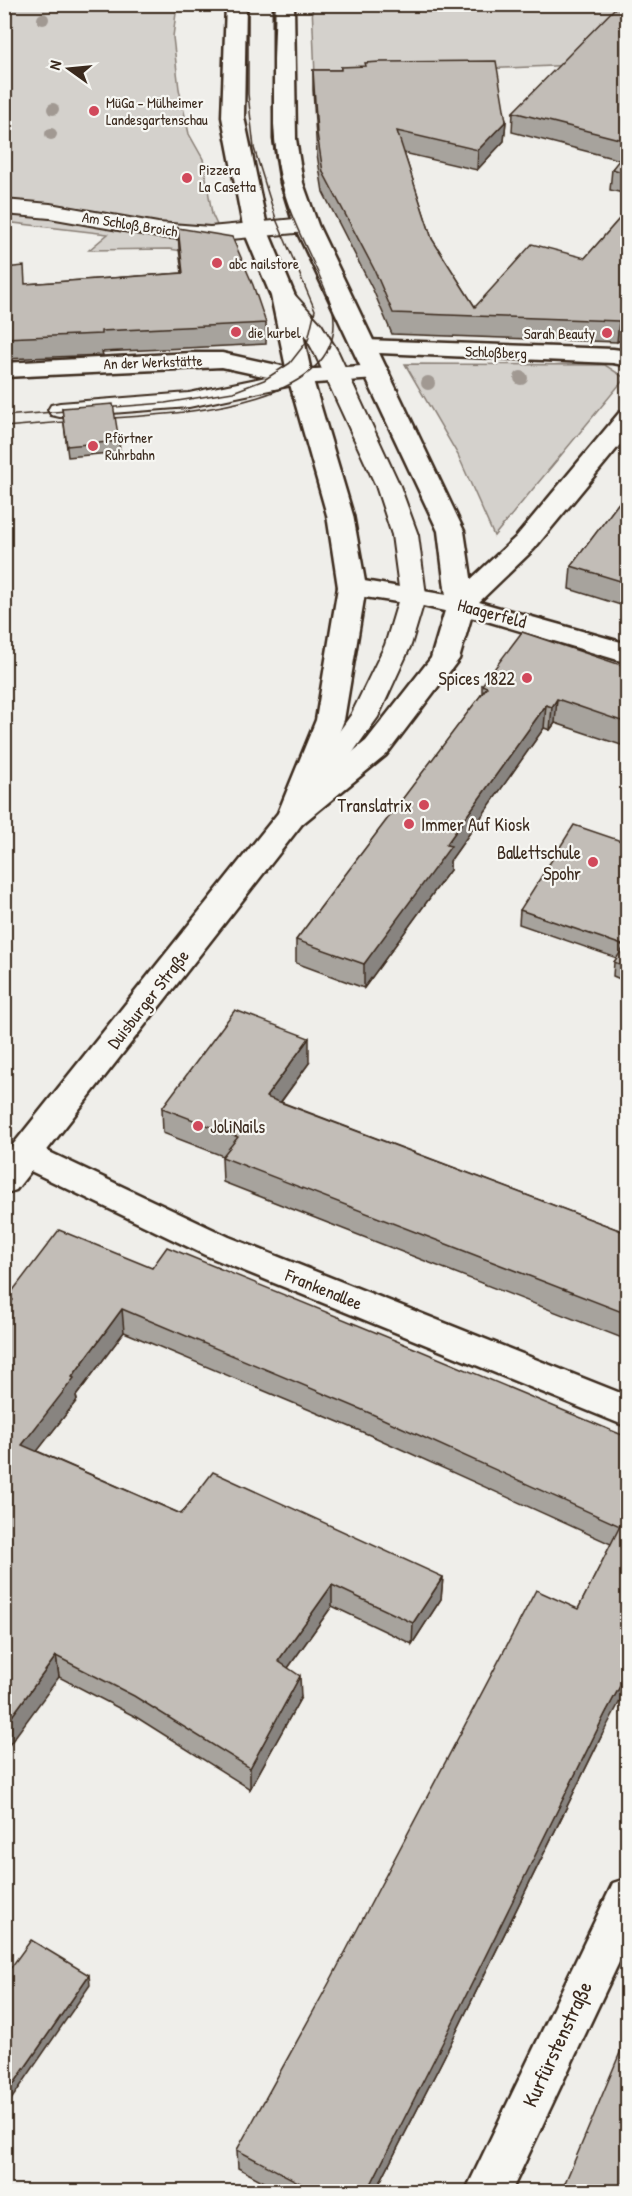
<svg xmlns="http://www.w3.org/2000/svg" width="632" height="2196" font-family="'Patrick Hand',sans-serif">
	<style>
		.green { fill: #d4d1cc; stroke: #887e75; stroke-width: 1.5 }
		.lines { fill: none; stroke-linecap: round; stroke-linejoin: round }
		.lane-casing { stroke: #3b2a1e; stroke-width: 4 }
		.street-casing { stroke: #3b2a1e; stroke-width: 5 }
		.secondary-casing { stroke: #3b2a1e; stroke-width: 5 }
		.lane { fill: #f6f6f2; fill-rule: evenodd }
		.street { fill: #f6f6f2; fill-rule: evenodd }
		.secondary { fill: #f6f6f2; fill-rule: evenodd }
		.tram { stroke: #3b2a1e; stroke-width: 1.5 }
		.tree { fill: #a19992 }
		.wall { fill: #a7a39d; stroke: #3b2a1e; stroke-width: 1.5 }
		.shaded-wall { fill: #888480; stroke: #3b2a1e; stroke-width: 1.5 }
		.building { fill: #c2bdb7; stroke: #3b2a1e; stroke-width: 1.5 }
		.poi-dot { fill: #d1495b; stroke: #f6f6f2; stroke-width: 2 }
		.labels { text-anchor: middle; dominant-baseline: central; stroke-width: 4.5; stroke-linejoin: round; paint-order: stroke }
		.far-poi-label { font-size: 15px; fill: #3b2a1e; stroke: #f6f6f2; text-anchor: start }
		.far-street-label { font-size: 15px; fill: #3b2a1e; stroke: #f6f6f2 }
		.street-label { font-size: 18px; fill: #3b2a1e; stroke: #f6f6f2 }
		.poi-label { font-size: 18px; fill: #3b2a1e; stroke: #f6f6f2; text-anchor: end }
		.near-street-label { font-size: 21px; fill: #3b2a1e; stroke: #f6f6f2 }
	</style>
	<rect width="100%" height="100%" fill="#efeeea"/>
	<filter id="ink" filterUnits="userSpaceOnUse"><feTurbulence type="fractalNoise" baseFrequency=".0167" numOctaves="2"/><feDisplacementMap in="SourceGraphic" scale="12" xChannelSelector="R" yChannelSelector="G"/><feConvolveMatrix kernelMatrix="1 2 1 2 8 2 1 2 1" color-interpolation-filters="sRGB"/></filter>
	<g filter="url(#ink)">
		<g class="green">
			<polygon points="627,4 628,18 576,65 315,76 312,5"/>
			<polygon points="4,5 177,5 173,37 179,89 189,134 203,159 212,214 232,258 169,249 89,250 108,234 5,222"/>
			<polygon points="405,364 605,365 625,378 494,536 458,455"/>
		</g>
		<g class="lines">
			<g class="lane-casing">
				<g id="lane">
					<polygon points="4,200 50,204 158,223 210,227 306,218 314,220 317,225 314,230 306,232 210,241 158,237 50,218 4,214"/>
					<polygon points="283,289 291,291 321,324 338,352 400,486 418,535 426,595 411,645 378,717 308,815 298,817 288,815 284,808 351,715 385,645 400,595 392,535 376,486 314,352 303,332 272,296 275,291"/>
					<polygon points="300,370 308,372 312,377 308,382 189,407 60,417 51,415 48,410 51,405 60,403 189,393"/>
				</g>
			</g>
			<g class="street-casing">
				<g id="street">
					<polygon points="365,340 613,349 628,351 628,366 613,363 356,352 353,347 356,342"/>
					<polygon points="191,353 222,353 300,370 377,365 386,367 389,372 386,377 377,379 300,384 222,367 4,377 4,363"/>
					<polygon points="628,411 628,435 534,549 479,602 628,644 628,663 487,621 423,606 352,595 342,593 338,587 342,581 352,579 453,596 516,537 619,413"/>
					<polygon points="26,1141 229,1237 628,1396 628,1427 205,1255 14,1163 9,1154 14,1145"/>
					<polygon points="628,1878 628,1943 511,2192 465,2192 613,1883"/>
				</g>
			</g>
			<g class="secondary-casing">
				<polygon id="secondary" points="226,4 246,4 244,117 268,231 295,296 312,377 353,515 366,587 344,720 322,777 366,741 431,658 447,604 438,531 294,225 281,183 274,139 274,4 294,4 296,139 303,183 318,225 464,531 475,604 459,659 386,755 302,824 16,1190 4,1194 4,1156 278,813 316,720 338,587 327,515 288,377 271,296 244,231 222,117"/>
			</g>
			<use href="#lane" class="lane"/>
			<use href="#street" class="street"/>
			<use href="#secondary" class="secondary"/>
			<g class="tram">
				<polyline points="4,416 165,403 233,392 264,380 290,363 308,340 315,310 276,219 254,148 248,94 248,4"/>
				<path d="M4,427C40,424 77,421 113,418C175,414 349,407 333,311C321,271 297,236 285,196C266,135 274,67 275,4"/>
			</g>
		</g>
		<g class="tree">
			<circle cx="43" cy="19" r="6"/>
			<circle cx="53" cy="109" r="6"/>
			<circle cx="51" cy="134" r="6"/>
			<circle cx="521" cy="378" r="7"/>
			<circle cx="428" cy="383" r="7"/>
		</g>
		<g class="wall">
			<polygon points="627,4 627,194 610,190 612,169 620,160 512,132 513,112"/>
			<polygon points="341,67 506,121 504,141 477,170 404,153 432,239 475,307 585,258 627,210 627,338 617,342 392,334 373,290 323,192 317,154 313,90 313,70 341,70"/>
			<polygon points="178,228 266,323 266,344 102,352 103,355 4,359 4,268 26,284 182,273 179,249"/>
			<polygon points="62,408 119,441 120,452 68,457"/>
			<polygon points="627,492 627,607 569,589 571,566"/>
			<polygon points="627,667 627,747 555,723 550,730 544,728 450,861 450,870 364,988 296,963 296,940 482,694 482,685"/>
			<polygon points="627,843 627,982 613,976 614,962 617,958 519,924 520,910"/>
			<polygon points="309,1063 281,1102 627,1233 627,1340 223,1182 222,1157 223,1156 163,1133 162,1108"/>
			<polygon points="152,1268 627,1437 602,1735 443,2059 375,2192 283,2192 238,2168 237,2150 578,1609 611,1544 372,1436 124,1332 76,1396 77,1400 37,1451 181,1514 443,1577 441,1599 412,1644 332,1606 288,1668 301,1697 250,1789 136,1717 59,1677 8,1297"/>
		</g>
		<g class="shaded-wall">
			<polygon points="506,121 504,141 477,170 478,150"/>
			<polygon points="627,318 627,337 617,342 619,321"/>
			<polygon points="557,699 555,723 550,730 552,707"/>
			<polygon points="546,705 544,728 450,861 450,870 364,988 364,964 446,845"/>
			<polygon points="309,1038 309,1063 266,1122 266,1097"/>
			<polygon points="122,1309 124,1332 76,1396 77,1400 25,1467 22,1445"/>
			<polygon points="443,1577 441,1599 412,1644 413,1623"/>
			<polygon points="332,1585 332,1606 278,1682 278,1661"/>
			<polygon points="56,1656 59,1677 4,1752 4,1727"/>
			<polygon points="627,1673 627,1688 602,1735 443,2059 375,2192 367,2192 605,1714"/>
			<polygon points="300,1676 301,1697 250,1789 250,1768"/>
			<polygon points="5,1776 9,1797 4,1803 4,1778"/>
			<polygon points="89,1975 90,1985 4,2110 4,2098"/>
		</g>
		<g class="building">
			<polygon points="619,4 627,4 627,141 513,112"/>
			<polygon points="496,61 506,121 478,150 397,131 432,239 475,307 532,244 585,258 627,210 627,318 619,321 393,313 374,269 323,172 317,133 313,70 341,70 341,67 366,66 365,63 380,62"/>
			<polygon points="627,150 627,173 612,169"/>
			<polygon points="178,228 232,237 253,285 266,323 101,331 101,334 4,338 4,268 24,266 25,284 183,273"/>
			<polygon points="113,404 119,441 67,446 62,408"/>
			<polygon points="627,492 627,583 571,566"/>
			<polygon points="522,632 627,667 627,723 557,699 552,707 546,705 446,845 451,846 364,964 296,940 487,687 482,685"/>
			<polygon points="574,825 627,843 627,967 614,962 625,946 520,910"/>
			<polygon points="235,1010 309,1038 266,1097 627,1233 627,1314 222,1157 238,1137 162,1108"/>
			<polygon points="59,1230 152,1268 167,1247 414,1348 627,1437 627,1673 605,1714 444,2040 367,2192 317,2192 237,2150 329,1983 536,1590 578,1609 620,1526 372,1414 122,1309 72,1377 74,1378 22,1445 181,1514 213,1472 443,1577 413,1623 332,1585 278,1661 300,1676 250,1768 134,1696 56,1656 4,1727 4,1311 13,1300 8,1297"/>
			<polygon points="31,1940 89,1975 4,2098 4,1977"/>
			<polygon points="627,2036 627,2192 561,2192 580,2148"/>
		</g>
	</g>
	<g class="poi-dot">
		<circle cx="94" cy="111" r="6"/>
		<circle cx="187" cy="178" r="6"/>
		<circle cx="217" cy="263" r="6"/>
		<circle cx="236" cy="332" r="6"/>
		<circle cx="607" cy="333" r="6"/>
		<circle cx="93" cy="446" r="6"/>
		<circle cx="527" cy="678" r="6"/>
		<circle cx="424" cy="805" r="6"/>
		<circle cx="409" cy="824" r="6"/>
		<circle cx="593" cy="862" r="6"/>
		<circle cx="198" cy="1126" r="6"/>
	</g>
	<g class="labels">
		<g class="far-poi-label">
			<text x="106" y="102">MüGa - Mülheimer<tspan x="106" dy="17">Landesgartenschau</tspan></text>
			<text x="199" y="169">Pizzera<tspan x="199" dy="17">La Casetta</tspan></text>
			<text x="229" y="263">abc nailstore</text>
			<text x="248" y="332">die kurbel</text>
			<text x="595" y="333" text-anchor="end">Sarah Beauty</text>
			<text x="105" y="437">Pförtner<tspan x="105" dy="17">Ruhrbahn</tspan></text>
		</g>
		<g class="far-street-label">
			<text transform="translate(130 224) rotate(9)">Am Schloß Broich</text>
			<text transform="translate(496 352) rotate(2)">Schloßberg</text>
			<text transform="translate(153 362) rotate(-2)">An der Werkstätte</text>
		</g>
		<g class="street-label">
			<text transform="translate(492 613) rotate(15)">Haagerfeld</text>
			<text transform="translate(148 999) rotate(-52)">Duisburger Straße</text>
			<text transform="translate(324 1289) rotate(22)">Frankenallee</text>
		</g>
		<g class="poi-label">
			<text x="515" y="678">Spices 1822</text>
			<text x="412" y="805">Translatrix</text>
			<text x="421" y="824" text-anchor="start">Immer Auf Kiosk</text>
			<text x="581" y="852">Ballettschule<tspan x="581" dy="21">Spohr</tspan></text>
			<text x="210" y="1126" text-anchor="start">JoliNails</text>
		</g>
		<g class="near-street-label">
			<text transform="translate(557 2044) rotate(-65)">Kurfürstenstraße</text>
		</g>
	</g>
	<rect width="632" height="2196" fill="none" stroke="#f6f6f2" stroke-width="24"/>
	<rect x="12" y="12" width="608" height="2172" fill="none" stroke="#3b2a1e" stroke-width="2" filter="url(#ink)"/>
	<g transform="translate(69 69) rotate(285)" stroke="#f6f6f2" stroke-width="4.5" paint-order="stroke">
	<path d="M0-4.5L10 22L0 15L-10 22Z" fill="#3b2a1e"/>
	<text y="-9" font-size="16" font-weight="bold" text-anchor="middle" fill="#3b2a1e">N</text>
	</g>
</svg>
